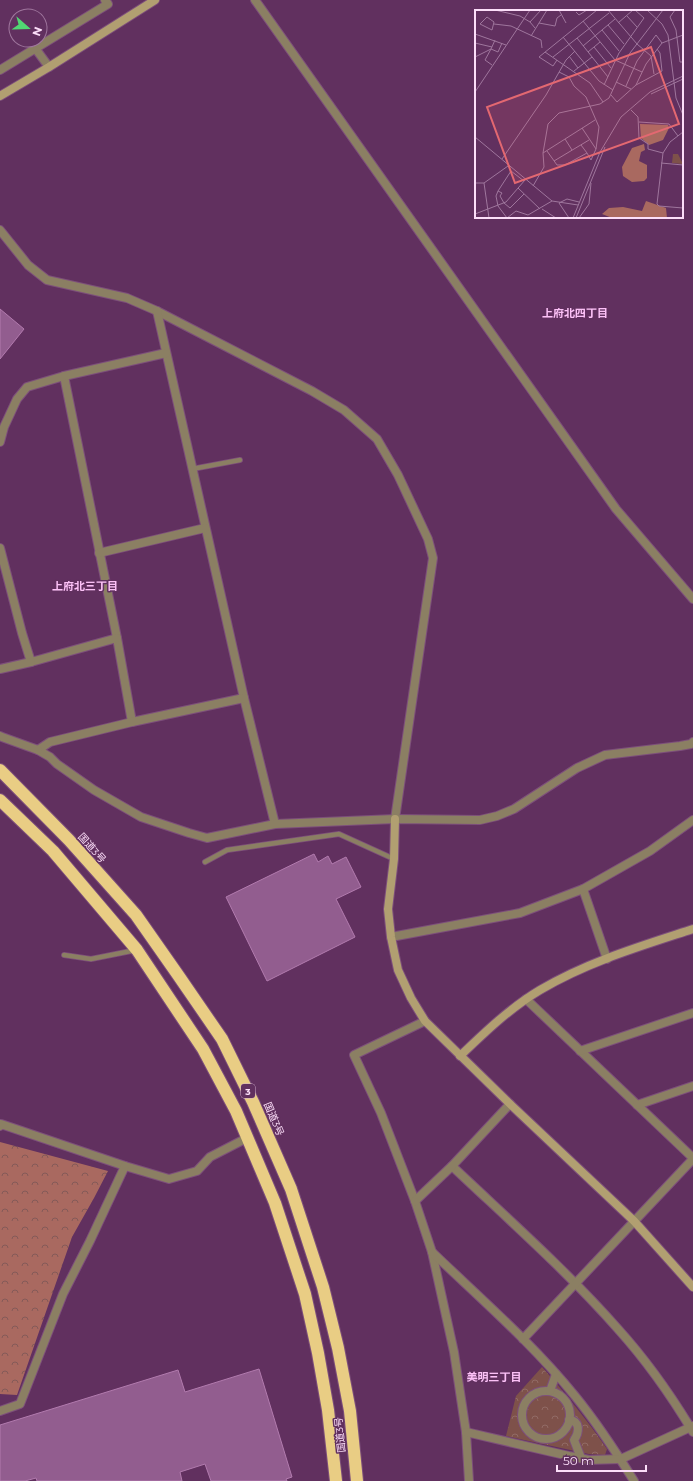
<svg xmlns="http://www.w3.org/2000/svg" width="693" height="1481" font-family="Montserrat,'Noto Sans JP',sans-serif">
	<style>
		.forest { fill: url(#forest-crowns) }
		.park { fill: url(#park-crowns) }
		.building { fill: #925d8f; stroke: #b27bae }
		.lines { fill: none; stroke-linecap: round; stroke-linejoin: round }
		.lane-casing { stroke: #7d4f7b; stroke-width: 6 }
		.street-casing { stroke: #7d4f7b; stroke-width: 10 }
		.secondary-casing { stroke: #7d4f7b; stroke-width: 10 }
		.highway-casing { stroke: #7d4f7b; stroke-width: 14 }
		.lane { stroke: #8b7f63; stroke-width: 4.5 }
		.street { stroke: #8b7f63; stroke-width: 8 }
		.secondary { stroke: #b19f71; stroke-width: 8 }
		.highway { stroke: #e9cd84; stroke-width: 12 }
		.labels { text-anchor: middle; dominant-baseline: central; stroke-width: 3; stroke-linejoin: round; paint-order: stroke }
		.shield { fill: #61305f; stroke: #ceaacb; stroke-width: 1 }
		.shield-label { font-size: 9px; font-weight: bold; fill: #fcdef9 }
		.street-label { font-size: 10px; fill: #fcdef9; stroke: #61305f }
		.neighbourhood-label { font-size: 11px; font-weight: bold; fill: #fcc1f7; stroke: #61305f }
		.inset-road { fill: none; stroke: #9f769d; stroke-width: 1 }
		.view { fill: #e36871; fill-opacity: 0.15; stroke: #e36871; stroke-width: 2 }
		.inset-edge { fill: none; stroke: #fcdef9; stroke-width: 2 }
	</style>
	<defs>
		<pattern id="forest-crowns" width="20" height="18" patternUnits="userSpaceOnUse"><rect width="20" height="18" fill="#a96960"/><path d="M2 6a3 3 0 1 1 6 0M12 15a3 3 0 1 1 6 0" fill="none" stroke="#845a58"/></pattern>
		<pattern id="park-crowns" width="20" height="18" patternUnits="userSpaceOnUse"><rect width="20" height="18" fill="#7e514a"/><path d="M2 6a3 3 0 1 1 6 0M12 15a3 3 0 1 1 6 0" fill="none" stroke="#916a65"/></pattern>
	</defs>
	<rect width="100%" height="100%" fill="#61305f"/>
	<polygon class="forest" points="0,1142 108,1171 94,1198 72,1237 17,1395 0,1394"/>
	<path class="park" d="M542,1367C565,1393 587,1420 607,1449L605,1455L589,1454L506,1436L516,1396Z"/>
	<g class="building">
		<polygon points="0,309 24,329 0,359"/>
		<polygon points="314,854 318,862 328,856 332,864 346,857 361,887 336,899 355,937 267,981 226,897"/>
		<polygon points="259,1369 292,1477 286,1479 287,1481 211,1481 205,1464 180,1472 182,1481 37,1481 36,1478 25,1481 0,1481 0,1425 178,1370 185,1392"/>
	</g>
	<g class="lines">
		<g class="lane-casing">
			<g id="lane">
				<polyline points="192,469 240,460"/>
				<polyline points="205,862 227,850 339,834 394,859"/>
				<polyline points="64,955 91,959 136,950"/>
			</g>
		</g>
		<g class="street-casing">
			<g id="street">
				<polyline points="255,0 616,509 693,599"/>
				<polyline points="35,48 49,67"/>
				<polyline points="0,70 108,4 105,0"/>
				<polyline points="0,230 28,265 47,280 127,298 157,311 312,391 344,410 377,439 398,475 428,539 433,558 395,819"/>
				<polyline points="157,311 244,698 275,824"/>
				<polyline points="64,376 117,638 132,722"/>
				<polyline points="0,442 4,427 17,399 27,387 64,376 166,353"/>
				<polyline points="0,548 22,633 31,662 117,638"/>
				<polyline points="99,553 205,528"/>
				<polyline points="0,669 31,662"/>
				<polyline points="244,698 132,722 50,742 38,750 50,757 57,764 94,790 141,817 189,833 207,838 275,824 395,819 480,820 497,816 514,809 577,768 605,755 680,746 691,744 693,742"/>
				<polyline points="0,736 2,737 38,750"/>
				<polyline points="583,889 607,959"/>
				<polyline points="391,937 520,913 583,889 650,851 693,820"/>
				<polyline points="526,999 693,1158"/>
				<polyline points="425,1021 354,1055 381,1113 415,1201 432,1252 454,1352 466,1432 469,1481"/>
				<polyline points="580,1051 693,1013"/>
				<polyline points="637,1105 693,1086"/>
				<polyline points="0,1126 1,1124 125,1166 169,1179 197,1171 210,1157 247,1138"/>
				<path d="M452,1166C508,1219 567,1271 618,1329C646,1360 672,1397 693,1432"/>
				<polyline points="415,1201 452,1166 510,1104"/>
				<path d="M432,1252C481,1299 533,1344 575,1396C597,1423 616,1452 634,1481"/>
				<polyline points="523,1339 693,1159"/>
				<circle cx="546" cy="1415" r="24"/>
				<polyline points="550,1391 556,1374"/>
				<polyline points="0,1411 20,1404 63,1294 90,1241 125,1166"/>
				<path d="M569,1420C581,1421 579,1433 574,1440L581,1458"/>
				<polyline points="466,1432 569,1456 589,1460 621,1459 693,1426"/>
			</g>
		</g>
		<g class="secondary-casing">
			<g id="secondary">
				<polyline points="0,96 49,67 155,0"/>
				<polyline points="395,819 394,859 388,909 391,937 398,970 411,998 425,1021 510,1104 634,1221 693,1287"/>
				<path d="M460,1056C485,1032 510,1008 540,990C587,962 641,946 693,929"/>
			</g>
		</g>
		<g class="highway-casing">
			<g id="highway">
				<polyline points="0,770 69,840 136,915 178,975 222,1039 253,1102 291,1189 323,1287 338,1348 350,1411 357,1481"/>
				<polyline points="0,800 53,851 137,950 203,1049 236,1111 275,1203 305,1294 318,1353 328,1410 336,1481"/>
			</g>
		</g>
		<use href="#lane" class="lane"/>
		<use href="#street" class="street"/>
		<use href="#secondary" class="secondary"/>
		<use href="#highway" class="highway"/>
	</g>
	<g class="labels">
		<rect class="shield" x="241" y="1084" width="14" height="14" rx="3"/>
		<g class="shield-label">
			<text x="248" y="1091">3</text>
		</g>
		<g class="street-label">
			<text transform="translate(92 848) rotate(48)">国道3号</text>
			<text transform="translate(274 1119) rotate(67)">国道3号</text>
			<text transform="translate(340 1435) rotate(-96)">国道3号</text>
		</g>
		<g class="neighbourhood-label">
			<text x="575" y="313">上府北四丁目</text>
			<text x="85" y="586">上府北三丁目</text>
			<text x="494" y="1377">美明三丁目</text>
		</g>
	</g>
	<g transform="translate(475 10)">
		<rect width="208" height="208" fill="#61305f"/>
		<path d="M165,114L193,115L194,118L188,130L174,135L166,128ZM169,134L170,140L166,142L164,151L172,155V168L169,171L157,172L148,166L147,157L157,138ZM171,191L191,198L192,208H137L127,204L134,198L148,197L167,201Z" fill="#a96960"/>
		<path d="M198,144H203L208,154L197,153Z" fill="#7e514a"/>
		<path class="inset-road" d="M20,0L45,6L55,12M84,0L91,13M133,0L162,34L176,46L179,64M172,0L187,14L193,25L201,88L208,105M200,0L195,7L201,20L205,52H208M101,2L104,5L112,0M152,6L162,17M12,7L19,12L17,20L5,14ZM108,11L140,50L167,62M64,13L80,16L82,8L86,5M143,13L158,0M19,14L36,16L66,30L67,38M133,15L149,34M60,18L55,12L66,0M127,20L144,41M0,24L31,35M56,26L72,0M88,27L124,71L138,80M102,28L133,67M0,33L17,37M187,33L208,25M108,36L140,9M119,37L136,58M70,42L115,73L128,92M113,42L125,32M94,46L103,58M0,47L16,39L20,30M78,47L134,3M82,50L78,56L64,47L122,0M17,55L10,50L16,39L23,42L27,33M99,61L117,47M84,62L94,67L99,76L111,87L124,117L121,139L107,118M141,72L156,79M129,75L144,43L169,8L160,0M151,76L162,51L181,25L187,33L171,54L161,75M0,82L55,0M176,84L208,69M136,85L142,92L161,75L187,61L185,43L182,39M156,100L163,107L164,128L173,134V139L188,143M164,112L194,114L203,126M208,122L195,132L188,143L182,194L184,196L208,198M0,127L77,191L103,195M90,129L97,140M72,141L82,155H90L112,143L106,135M68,143L120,110M112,143L116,150L121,139M27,149L71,85L91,50L100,41M79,151L114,130M186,153L208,155M49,171L36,161L23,181L27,183L25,186L29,193L35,198L49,184M0,173H9L33,156M9,173L14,208M58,176L69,157L68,143L73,114L84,103L125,94L134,88L155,43L188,0M43,178L65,199M23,181L21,186L23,196L32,208M67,199L81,208M0,204L31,192L50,170M32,208L41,201L53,205L77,191M94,208L84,193L92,189L104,192M98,208L125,142L146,107L175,82L208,66M101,208L130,137M104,208L114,194L116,173"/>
		<path class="view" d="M176,37L204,114L40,173L12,97Z"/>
		<rect width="208" height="208" class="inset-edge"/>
	</g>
	<g transform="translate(28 28) rotate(110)"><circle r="19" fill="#61305f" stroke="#9f769d"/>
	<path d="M0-3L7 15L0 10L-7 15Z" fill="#51d673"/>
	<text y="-6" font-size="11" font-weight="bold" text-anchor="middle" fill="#fcdef9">N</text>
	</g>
	<path d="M557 1465v6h89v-6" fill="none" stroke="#fcdef9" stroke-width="2"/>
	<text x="563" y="1465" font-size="12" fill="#fcdef9" stroke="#61305f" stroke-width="3" paint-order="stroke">50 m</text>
</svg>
